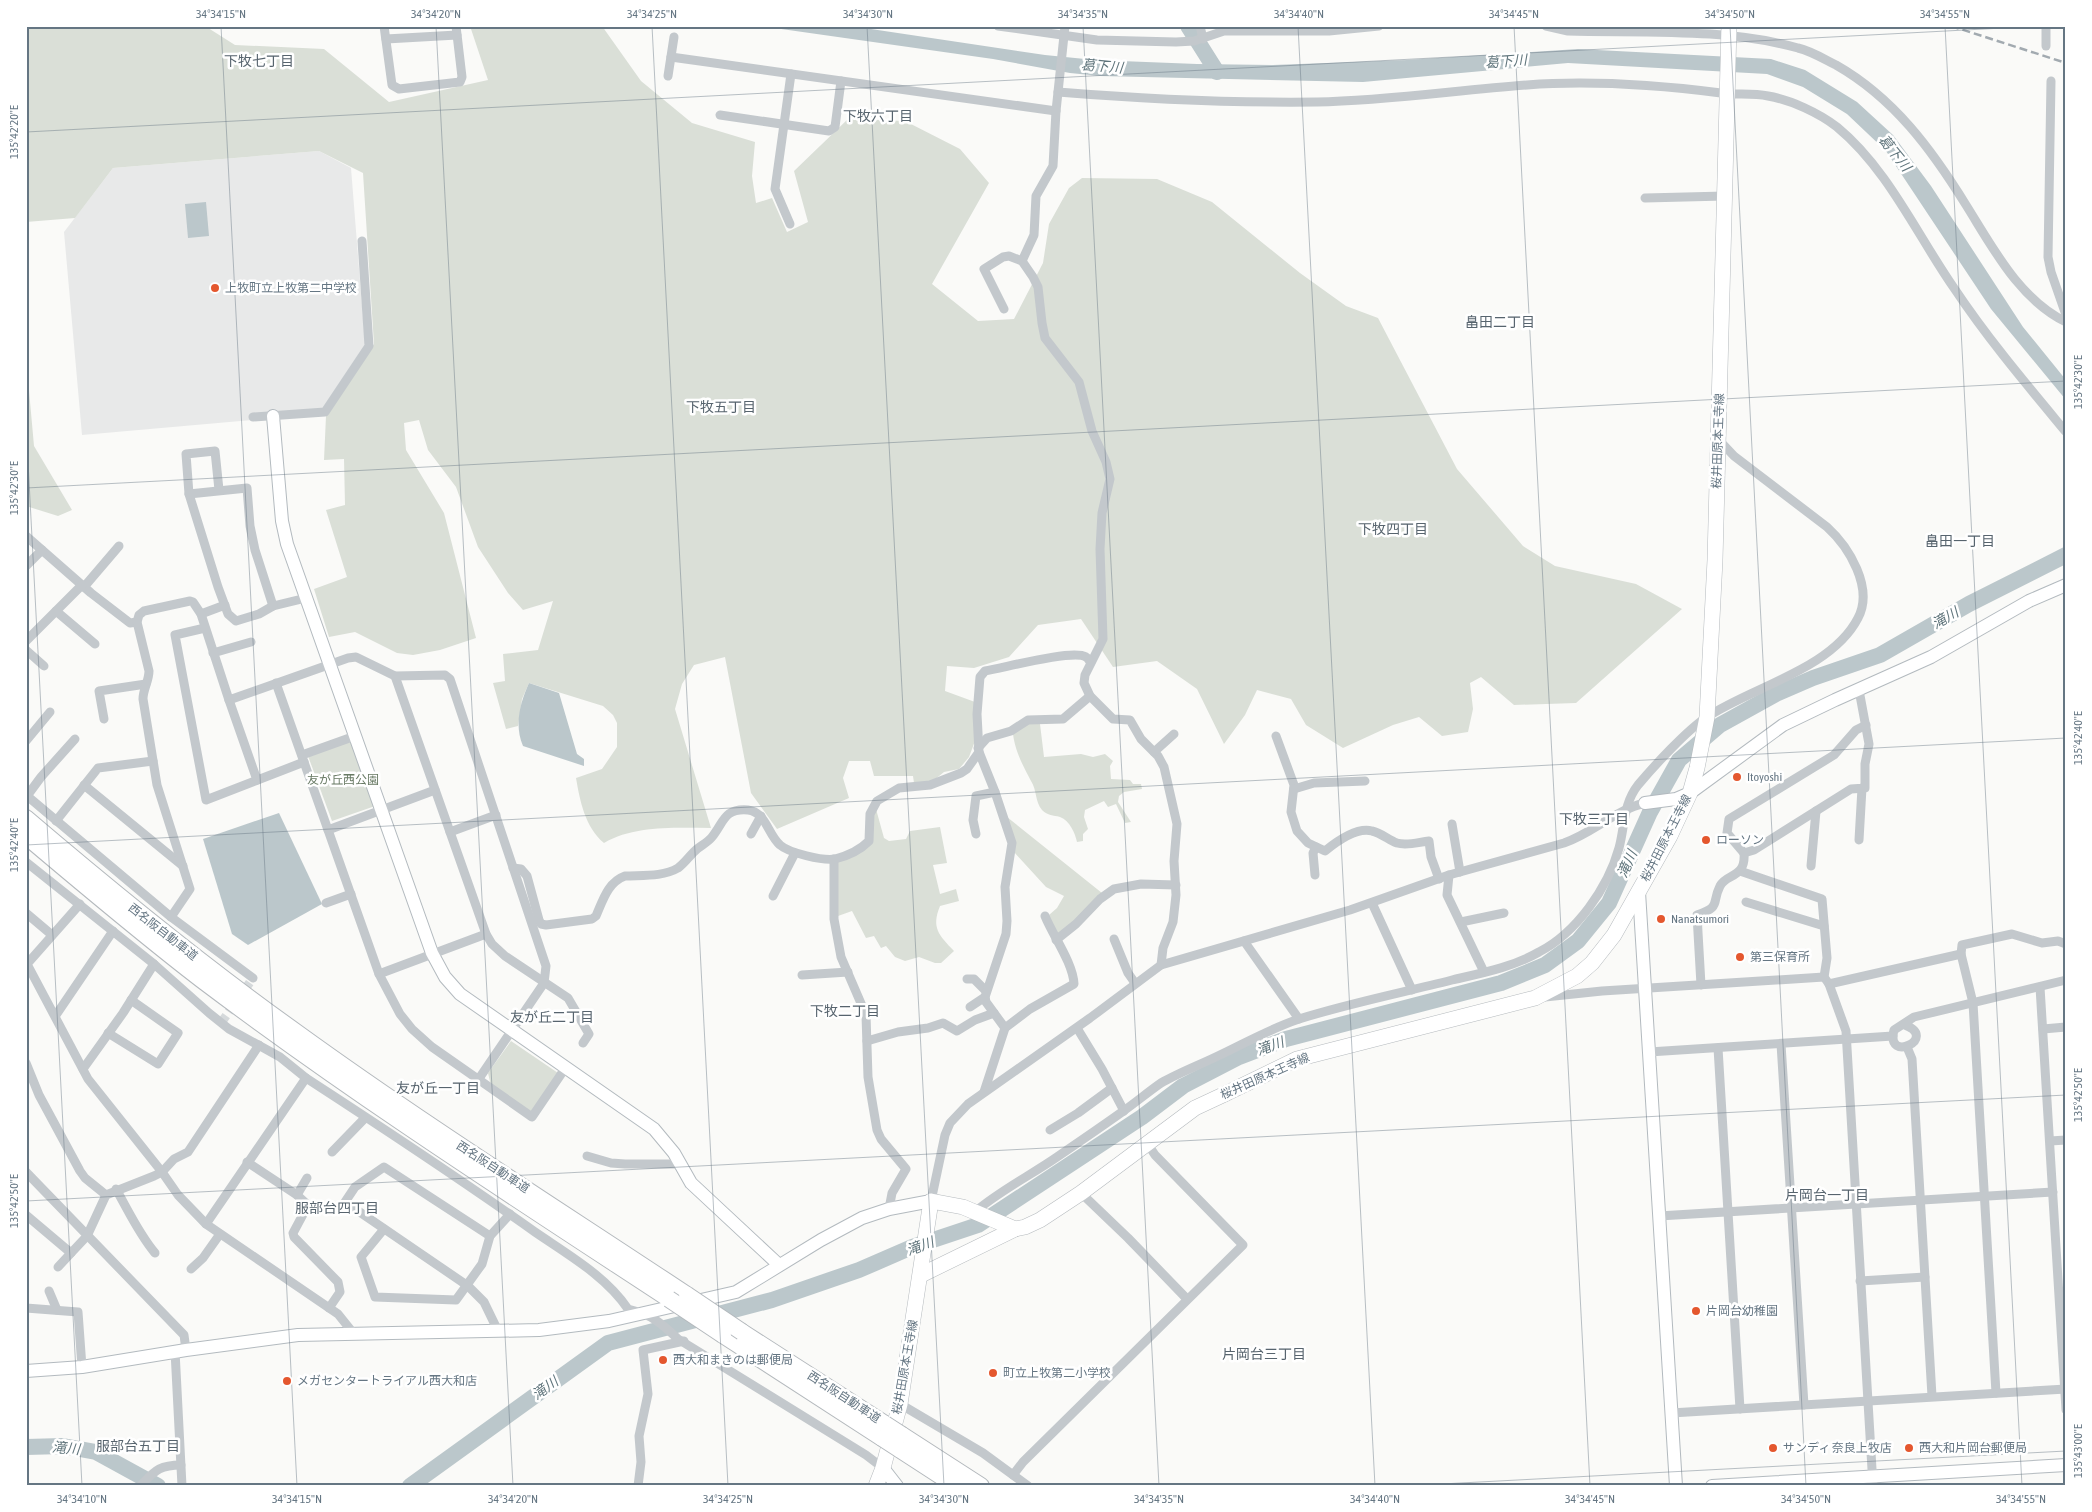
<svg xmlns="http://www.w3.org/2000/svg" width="2092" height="1512" font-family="'Asap Condensed','Noto Sans JP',sans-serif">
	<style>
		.built { fill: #e8e9e9 }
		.green { fill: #dadfd7 }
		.water { fill: #bbc7cb }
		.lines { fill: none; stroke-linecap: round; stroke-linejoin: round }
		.river { stroke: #bbc7cb; stroke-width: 16 }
		.street-tunnel { stroke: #d5d9db; stroke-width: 9; stroke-dasharray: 9 4.5; stroke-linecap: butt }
		.secondary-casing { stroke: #b3babf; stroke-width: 14 }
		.primary-casing { stroke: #b5babe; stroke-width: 16 }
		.highway-casing { stroke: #b4b9bd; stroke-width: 18 }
		.street { stroke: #c3c8cc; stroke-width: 9 }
		.secondary { stroke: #fff; stroke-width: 12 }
		.primary { stroke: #fff; stroke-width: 15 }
		.highway { stroke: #fff; stroke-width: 16 }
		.rail { stroke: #a2aab0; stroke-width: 2.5; stroke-dasharray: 8 4; stroke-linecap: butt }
		.highway-bridge-casing { stroke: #b4b9bd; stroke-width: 18; stroke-linecap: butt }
		.highway-bridge { stroke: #fff; stroke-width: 16 }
		.ticks { fill: none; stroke: #657683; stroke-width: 1; stroke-opacity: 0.45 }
		.poi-dot { fill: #e4572e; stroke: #fff; stroke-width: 2 }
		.labels { text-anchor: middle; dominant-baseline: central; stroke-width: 5; stroke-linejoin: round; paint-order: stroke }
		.poi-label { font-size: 12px; fill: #657683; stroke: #fff; text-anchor: start }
		.street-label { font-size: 12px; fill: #657683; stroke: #fff }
		.park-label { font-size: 12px; fill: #687a64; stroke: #fff }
		.neighbourhood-label { font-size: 14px; fill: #57646e; stroke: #fff }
		.water-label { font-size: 14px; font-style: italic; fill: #60757c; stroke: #fff }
		.neatline { fill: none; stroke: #657683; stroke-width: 2 }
		.ticks-label { font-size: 12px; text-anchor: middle; fill: #657683 }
	</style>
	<rect width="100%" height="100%" fill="#fafaf8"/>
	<polygon class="built" points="319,151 351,168 365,344 323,408 252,420 82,435 64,232 113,168"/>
	<g class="green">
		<path d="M26,26H205L235,45L324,49L389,102L488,80L470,26H602L641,81L692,123L755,142L752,176L756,203L772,198L787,232L808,222L794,171L848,119L905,121L960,149L989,183L932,284L978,321L1014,319L1043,263L1049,224L1069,188L1082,178L1157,179L1212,202L1300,273L1346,306L1378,318L1457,469L1523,546L1555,566L1636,584L1682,609L1576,703L1514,705L1481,677L1470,683L1473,709L1468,732L1442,736L1419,717L1393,725L1343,748L1306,725L1291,699L1257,690L1245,715L1224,744L1197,689L1157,661L1113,667L1081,619L1038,625L1009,657L974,668L947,666L945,691L975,702V741L969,757L959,769L944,772L933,781L914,783L913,776H874L870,761H849L843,778L849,798L777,829L751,793L725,657L694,665L682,684L675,709L711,828C676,828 635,825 604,843C585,827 580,801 576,778L602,769L617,747V723L613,715L603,706L529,683L522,699L518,726L506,729L493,683L505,681L503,654L538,650L553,601L523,610L508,593L478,547L456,487L428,450L419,420L404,423L406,450L444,513L476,638L440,650L413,655L397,653L355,632L329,637L314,589L347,577L326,510L345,505L344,459L324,460L326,416L374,344L363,173L319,151L113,168L75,218L26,222Z"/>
		<polygon points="26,357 34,446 72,510 58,516 26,506"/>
		<path d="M1025,724H1040L1044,757L1081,754L1093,757L1105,754L1113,761L1110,766L1111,779L1130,780L1133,784H1141L1142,789L1124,792L1119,796L1118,802L1131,822L1125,823L1116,804L1108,807L1104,801L1085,810L1084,817L1088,829L1083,834V841L1077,842C1075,833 1070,821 1060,817C1053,815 1048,816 1042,810C1035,802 1037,790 1031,781C1023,766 1015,751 1013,734Z"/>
		<polygon points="354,740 378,805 332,821 308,756"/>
		<path d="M876,809L884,838L889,841L906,839L910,831L940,827L947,863L933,865L940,894L956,889L959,901L940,906C931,928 939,935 954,951L941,963H935L919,957L905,961L895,957L886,946L881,948L874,936L866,938L852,911L838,916L836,861L870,845L872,820Z"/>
		<polygon points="1007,817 1102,893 1083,914 1057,936 1049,915 1057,908 1064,896 1046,887 1014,852"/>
		<polygon points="511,1041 558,1073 531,1114 491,1086 488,1073"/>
	</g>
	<g class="water">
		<polygon points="761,26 851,26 1045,55 1095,60 1197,64 1273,65 1407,60 1578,49 1771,59 1805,70 1857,102 1893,135 1931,186 2023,327 2066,380 2066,400 1991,309 1886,151 1847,114 1803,87 1767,74 1568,63 1363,82 1100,76 1070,73 993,59"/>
		<polygon points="206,202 209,236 188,238 185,204"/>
		<path d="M529,683L559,693L577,754L584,759V766L523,746C514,725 520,703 529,683Z"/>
		<polygon points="279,813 322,904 248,945 232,934 203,839"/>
	</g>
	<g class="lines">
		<g class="river">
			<polyline points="1188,26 1217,72"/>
			<polyline points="26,1447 63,1446 96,1452 158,1486"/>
			<polyline points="410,1486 608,1343 772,1300 859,1270 912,1247 978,1225 1142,1117 1183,1086 1239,1057 1286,1039 1501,983 1545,965 1578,941 1609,903 1650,812 1679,760 1720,725 1776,694 1813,678 1880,655 1969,604 2066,555"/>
		</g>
		<polyline class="street-tunnel" points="221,1023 253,978"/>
		<g class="secondary-casing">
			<g id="secondary">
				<polyline points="273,416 282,521 287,544 432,953 445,977 460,994 654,1129 674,1153 691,1183 779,1265"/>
				<polyline points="1645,803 1676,799 1690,793 1783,725 1835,700 1931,657 2029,601 2066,585"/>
				<polyline points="1639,892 1676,1486"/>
				<polyline points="26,1371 82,1367 186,1350 298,1335 539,1330 609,1321 736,1292 821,1240 862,1218 889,1209 931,1201"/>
				<polyline points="883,1468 897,1486"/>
				<polyline points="1712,1486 2066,1465"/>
			</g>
		</g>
		<g class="primary-casing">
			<g id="primary">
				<polyline points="921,1275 1015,1229"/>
				<polyline points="876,1486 883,1468 900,1404 931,1201 963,1207 1015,1229 1025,1227 1040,1220 1081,1193 1195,1108 1225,1094 1297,1059 1535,998 1577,976 1592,963 1614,935 1670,836 1690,793 1697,768 1707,717 1715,560 1729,26"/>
			</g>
		</g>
		<g class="highway-casing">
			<g id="highway">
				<path d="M26,818C114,893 202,965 296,1032C423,1124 556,1208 687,1295"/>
				<path d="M26,836C84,885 142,934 202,980C353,1094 512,1196 669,1299"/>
				<polyline points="742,1332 885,1424"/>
				<polyline points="723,1335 882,1438"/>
				<polyline points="902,1435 981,1486"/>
				<polyline points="899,1449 956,1486"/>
			</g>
		</g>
		<g class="street">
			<polyline points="384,26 392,85 399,89 460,82 462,77 456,26"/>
			<polyline points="998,26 1097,40 1176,42 1194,41 1224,31 1329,31 1379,26"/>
			<polyline points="1200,26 1203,39"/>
			<path d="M1546,26L1568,31C1642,33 1727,28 1798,48C1811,51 1824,59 1836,65C1894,98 1932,150 1966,205C1993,248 2019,299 2066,322"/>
			<polyline points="386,39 457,35"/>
			<polyline points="2046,46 2046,26"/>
			<polyline points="671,57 1056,111"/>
			<polyline points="668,76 674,37"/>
			<polyline points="2051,81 2048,257 2051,272 2066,315"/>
			<path d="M1058,92C1144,99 1231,103 1317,102C1387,101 1457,90 1527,85C1591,80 1658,85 1721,93C1736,95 1752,93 1768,96C1791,100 1819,113 1837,127C1888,169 1917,235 1954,288C1988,339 2027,385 2066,432"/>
			<polyline points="720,115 829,131 835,127 841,81"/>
			<polyline points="1645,198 1725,196"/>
			<polyline points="790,224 775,189 791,74"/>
			<polyline points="1022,261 1034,235 1036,196 1053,166 1056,111 1065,26"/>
			<polyline points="1004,309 984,269 1003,257 1009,256 1022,261 1033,277 1038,287 1042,323 1045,338 1079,382 1092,431 1106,462 1110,479 1102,513 1100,549 1103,639 1085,675 1084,683 1090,696 1113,719 1130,720 1141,739 1158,756 1164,767 1177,824 1174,861 1176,895 1173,922 1163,948 1161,965"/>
			<polyline points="253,417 325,412 369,346 362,241"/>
			<polyline points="219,490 215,451 186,454 189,494 218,587 228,614 236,621 259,614 273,606 306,598"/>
			<polyline points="189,494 247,488 250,526 255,550 273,606"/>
			<polyline points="26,536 91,593 130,623 137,622"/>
			<polyline points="26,566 42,550"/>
			<polyline points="84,587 119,546"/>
			<polyline points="56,611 95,644"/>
			<polyline points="201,614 225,605"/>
			<polyline points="205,628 175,635 206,800 304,762"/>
			<polyline points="26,641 82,585"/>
			<polyline points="26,650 44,666"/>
			<polyline points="213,653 251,642"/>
			<polyline points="395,676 486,934 492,944 505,956 568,998 589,1034 583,1043"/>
			<polyline points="276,683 379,974 400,1014 412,1029 432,1047 532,1117 566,1067"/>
			<polyline points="229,700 257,780"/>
			<polyline points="104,719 99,691 146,684"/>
			<path d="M1276,736L1294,785L1291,812L1297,831L1308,843L1325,851C1336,842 1357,827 1372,831C1381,833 1389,840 1397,843C1407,846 1419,842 1429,841L1431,857L1439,879"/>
			<polyline points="26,741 50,712"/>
			<polyline points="978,748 987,738 1011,731 1028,720 1063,719 1090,696"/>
			<polyline points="1154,752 1174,734"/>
			<polyline points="302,755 355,736"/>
			<polyline points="84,785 183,866"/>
			<polyline points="1294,789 1314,783 1365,781"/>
			<polyline points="26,795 171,917 253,978"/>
			<polyline points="27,796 41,777 75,739"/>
			<polyline points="56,821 98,768 153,761"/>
			<polyline points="1452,824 1460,872"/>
			<polyline points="328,830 435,790"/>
			<polyline points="450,832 496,815"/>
			<polyline points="751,834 761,816"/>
			<polyline points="976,834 973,820 976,796 995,792"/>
			<polyline points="1859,840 1862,788"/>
			<polyline points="1744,853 1727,833 1729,819 1834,755 1856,730 1866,725"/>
			<polyline points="834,859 834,919 841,957 866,1015 868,1077 877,1130 881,1139 906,1169 892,1193 889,1209"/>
			<path d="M26,862L154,964L209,1013L229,1029L280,1057L306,1078C383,1128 460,1179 535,1232C567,1254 606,1276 628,1309C652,1315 660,1322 678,1339L866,1455L883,1468"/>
			<polyline points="1811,866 1816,811"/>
			<path d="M513,868L521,869L527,876L539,920L541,924L546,925L592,919L596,916C603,900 608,882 625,876C642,875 663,877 678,868C685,863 690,855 697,849C702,845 708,842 712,837C724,822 724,808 748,810C766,812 768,835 780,845C789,853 823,861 835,859C847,856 860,850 869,841L870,814L877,801L899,788L930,785L961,773L967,769L979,752"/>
			<polyline points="1740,871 1822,899 1827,958 1824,977"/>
			<polyline points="1315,875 1313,853 1316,847"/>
			<polyline points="1449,875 1447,895 1484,972"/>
			<polyline points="773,896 795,853"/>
			<polyline points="1746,902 1824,926"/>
			<polyline points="326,903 351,894"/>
			<polyline points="1372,903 1412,990"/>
			<polyline points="80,904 27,964 88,1079 162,1172 178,1195 206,1224 338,1314 354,1334"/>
			<polyline points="26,913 52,935"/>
			<path d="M171,917L190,889L157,785L143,699C143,689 149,681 149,671L137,622L139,615L144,611L190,601L193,602L201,614L229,700L348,658L356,657L395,676L445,675L450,679L546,966L544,983L478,1080"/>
			<polyline points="1461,922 1504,913"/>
			<polyline points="1114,939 1128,973 1135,983"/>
			<polyline points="1056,940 1076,924 1100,899 1114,889 1141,884 1176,885"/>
			<polyline points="1244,941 1299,1019"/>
			<polyline points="1961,954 1962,945 2012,934 2042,943 2058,941 2066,944"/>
			<polyline points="379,974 486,934"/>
			<polyline points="802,975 848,972"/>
			<polyline points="967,979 974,979 985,990"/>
			<polyline points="1829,984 1846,1031 1873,1486"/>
			<path d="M1701,985L1697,915C1722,906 1711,904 1720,886C1726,873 1746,879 1744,853L1754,850L1851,789L1865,788V764L1869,744L1859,690"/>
			<polyline points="2040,987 2066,1410"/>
			<polyline points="1545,997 1602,991 1824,977 1829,984 1961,954 1973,1003 1996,1393"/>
			<polyline points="970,1007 985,997"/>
			<polyline points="56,1015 113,931"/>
			<path d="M1905,1025C1939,1038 1885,1064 1894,1030L1914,1017L2066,980"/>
			<path d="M1005,1028L986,1002L985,997L1006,934L1007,921L1005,887L1012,843L995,792L979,752L977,714L980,677L985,671C1004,668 1072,649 1086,657C1088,658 1089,661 1091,662"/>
			<polyline points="1077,1028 1102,1069 1124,1111"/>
			<polyline points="2043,1029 2066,1027"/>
			<polyline points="108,1033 158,1064 178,1033 131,1000"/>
			<polyline points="867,1041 898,1032 928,1028 943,1023 957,1031 975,1020 994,1013"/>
			<polyline points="1781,1044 1804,1405"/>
			<polyline points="1907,1047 1912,1059 1932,1396"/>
			<polyline points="1718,1048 1740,1409"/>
			<polyline points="1649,1052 1893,1036"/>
			<polyline points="26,1063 39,1095 80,1171 85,1178 106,1195"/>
			<polyline points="83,1069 123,1013 154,964"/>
			<path d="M984,1092L1005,1028L1030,1009L1074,984C1073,963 1053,936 1045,916"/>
			<polyline points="1050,1130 1078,1113 1112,1088"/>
			<polyline points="2050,1141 2066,1140"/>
			<polyline points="332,1152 365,1118"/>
			<polyline points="587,1156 611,1163 625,1164 680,1164"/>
			<polyline points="247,1162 297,1195 308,1205 293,1233 294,1237 338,1282 340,1292 329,1308"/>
			<polyline points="26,1172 184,1335 186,1350"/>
			<path d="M116,1189C129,1212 139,1234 155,1253"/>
			<polyline points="1081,1193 1128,1238 1187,1299"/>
			<polyline points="297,1195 307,1178"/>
			<path d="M931,1201L945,1135L950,1123L968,1104L1090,1018L1161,965L1350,910L1449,875L1564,843C1593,833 1615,810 1645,803"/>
			<path d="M976,1211C1001,1190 1031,1175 1057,1157C1079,1142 1101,1127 1122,1112C1135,1103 1148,1092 1161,1083C1180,1072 1202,1064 1222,1054C1247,1042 1272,1028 1299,1019C1350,1003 1401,993 1452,980C1482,973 1513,967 1539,952C1576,933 1608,888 1619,848C1625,826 1623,804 1638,785C1654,766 1687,730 1707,717C1752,687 1832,669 1858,618C1874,588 1849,547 1827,527L1734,456L1718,439"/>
			<polyline points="26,1215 71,1253 87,1236 106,1195 154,1176 162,1172 174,1159 188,1152 259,1045"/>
			<polyline points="1659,1216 2053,1192"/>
			<polyline points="206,1224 306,1078"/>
			<polyline points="384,1229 361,1257 375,1297 456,1300 482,1264 490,1236 510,1214"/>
			<polyline points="490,1236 384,1167 355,1187 345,1202 468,1286 484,1302 498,1331"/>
			<polyline points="58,1267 71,1253"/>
			<polyline points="191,1269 203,1258 220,1234"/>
			<polyline points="1860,1281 1925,1277"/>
			<polyline points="49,1291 57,1310"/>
			<polyline points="26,1308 78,1312 82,1367"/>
			<polyline points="175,1351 182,1486"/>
			<polyline points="900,1404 983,1453 1028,1486"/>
			<polyline points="1671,1413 2066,1389"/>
			<polyline points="1013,1475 1023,1462 1243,1245 1155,1155 1147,1143"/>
			<path d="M140,1486C155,1471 159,1465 181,1465"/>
			<polyline points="638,1486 641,1462 639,1436 648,1394 643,1350 684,1341"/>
		</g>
		<use href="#secondary" class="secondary"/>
		<use href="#primary" class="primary"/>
		<use href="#highway" class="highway"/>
		<polyline class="rail" points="1951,26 2066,63"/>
		<g class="highway-bridge-casing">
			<g id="highway-bridge">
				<polyline points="687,1295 742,1332"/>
				<polyline points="669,1299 723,1335"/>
				<polyline points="885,1424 902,1435"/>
				<polyline points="882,1438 899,1449"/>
			</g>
		</g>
		<use href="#highway-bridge" class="highway-bridge"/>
	</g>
	<path class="ticks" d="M221,26L297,1486M436,26L513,1486M652,26L728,1486M867,26L944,1486M1083,26L1159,1486M1298,26L1375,1486M1514,26L1590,1486M1730,26L1806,1486M1945,26L2022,1486M26,132L2041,26M26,424L82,1486M26,488L2066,381M26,845L2066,738M26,1201L2066,1095M1404,1486L2066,1451"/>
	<g class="poi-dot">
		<circle cx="215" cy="288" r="5"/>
		<circle cx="1737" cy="777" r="5"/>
		<circle cx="1706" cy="840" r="5"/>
		<circle cx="1661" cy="919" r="5"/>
		<circle cx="1740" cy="957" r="5"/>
		<circle cx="1696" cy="1311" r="5"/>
		<circle cx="663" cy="1360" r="5"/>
		<circle cx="993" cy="1373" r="5"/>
		<circle cx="287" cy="1381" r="5"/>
		<circle cx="1773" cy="1448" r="5"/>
		<circle cx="1909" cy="1448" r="5"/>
	</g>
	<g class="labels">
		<g class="poi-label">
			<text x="225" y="288">上牧町立上牧第二中学校</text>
			<text x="1747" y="777">Itoyoshi</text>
			<text x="1716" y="840">ローソン</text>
			<text x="1671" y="919">Nanatsumori</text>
			<text x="1750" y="957">第三保育所</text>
			<text x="1706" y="1311">片岡台幼稚園</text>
			<text x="673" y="1360">西大和まきのは郵便局</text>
			<text x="1003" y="1373">町立上牧第二小学校</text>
			<text x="297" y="1381">メガセンタートライアル西大和店</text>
			<text x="1783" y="1448">サンディ 奈良上牧店</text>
			<text x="1919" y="1448">西大和片岡台郵便局</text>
		</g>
		<g class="street-label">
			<text transform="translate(1718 441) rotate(-88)">桜井田原本王寺線</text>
			<text transform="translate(1666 838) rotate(-63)">桜井田原本王寺線</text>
			<text transform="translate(163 932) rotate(38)">西名阪自動車道</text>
			<text transform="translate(1265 1076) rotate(-24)">桜井田原本王寺線</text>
			<text transform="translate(493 1167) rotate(33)">西名阪自動車道</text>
			<text transform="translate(905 1367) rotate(-80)">桜井田原本王寺線</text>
			<text transform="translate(844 1397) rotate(33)">西名阪自動車道</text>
		</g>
		<g class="park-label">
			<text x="343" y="780">友が丘西公園</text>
		</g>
		<g class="neighbourhood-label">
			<text x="259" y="61">下牧七丁目</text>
			<text x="878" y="116">下牧六丁目</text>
			<text x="1500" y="322">畠田二丁目</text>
			<text x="721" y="407">下牧五丁目</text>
			<text x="1393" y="529">下牧四丁目</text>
			<text x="1960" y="541">畠田一丁目</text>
			<text x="1594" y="819">下牧三丁目</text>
			<text x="845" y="1011">下牧二丁目</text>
			<text x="552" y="1017">友が丘二丁目</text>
			<text x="438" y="1088">友が丘一丁目</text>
			<text x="1827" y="1195">片岡台一丁目</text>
			<text x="337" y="1208">服部台四丁目</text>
			<text x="1264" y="1354">片岡台三丁目</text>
			<text x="138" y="1446">服部台五丁目</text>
		</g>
		<g class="water-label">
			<text transform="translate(1506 61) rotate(-4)">葛下川</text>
			<text transform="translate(1102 66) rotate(5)">葛下川</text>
			<text transform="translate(1895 153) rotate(51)">葛下川</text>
			<text transform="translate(1945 618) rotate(-30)">滝川</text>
			<text transform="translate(1627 864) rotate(-66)">滝川</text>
			<text transform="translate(1270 1046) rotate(-20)">滝川</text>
			<text transform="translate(920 1246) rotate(-20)">滝川</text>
			<text transform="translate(545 1388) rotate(-36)">滝川</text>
			<text transform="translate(66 1448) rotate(5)">滝川</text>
		</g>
	</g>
	<rect width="2092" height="1512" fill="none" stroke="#ffffff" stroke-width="55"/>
	<rect x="28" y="28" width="2036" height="1456" class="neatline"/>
	<g class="ticks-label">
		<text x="221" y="18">34°34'15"N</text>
		<text x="436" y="18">34°34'20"N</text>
		<text x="652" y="18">34°34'25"N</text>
		<text x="868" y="18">34°34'30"N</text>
		<text x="1083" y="18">34°34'35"N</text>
		<text x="1299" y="18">34°34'40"N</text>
		<text x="1514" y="18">34°34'45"N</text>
		<text x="1730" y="18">34°34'50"N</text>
		<text x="1945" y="18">34°34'55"N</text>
		<text transform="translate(14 132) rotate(-90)" y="4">135°42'20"E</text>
		<text transform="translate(2078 382) rotate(-90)" y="4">135°42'30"E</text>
		<text transform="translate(14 488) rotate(-90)" y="4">135°42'30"E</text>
		<text transform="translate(2078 738) rotate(-90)" y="4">135°42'40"E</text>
		<text transform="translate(14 845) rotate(-90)" y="4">135°42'40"E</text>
		<text transform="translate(2078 1095) rotate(-90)" y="4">135°42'50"E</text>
		<text transform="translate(14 1201) rotate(-90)" y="4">135°42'50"E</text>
		<text transform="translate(2078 1451) rotate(-90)" y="4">135°43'00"E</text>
		<text x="82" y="1503">34°34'10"N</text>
		<text x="297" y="1503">34°34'15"N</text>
		<text x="513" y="1503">34°34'20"N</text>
		<text x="728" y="1503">34°34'25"N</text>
		<text x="944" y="1503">34°34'30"N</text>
		<text x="1159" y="1503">34°34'35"N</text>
		<text x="1375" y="1503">34°34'40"N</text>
		<text x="1590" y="1503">34°34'45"N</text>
		<text x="1806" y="1503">34°34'50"N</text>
		<text x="2021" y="1503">34°34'55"N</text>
	</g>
</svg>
